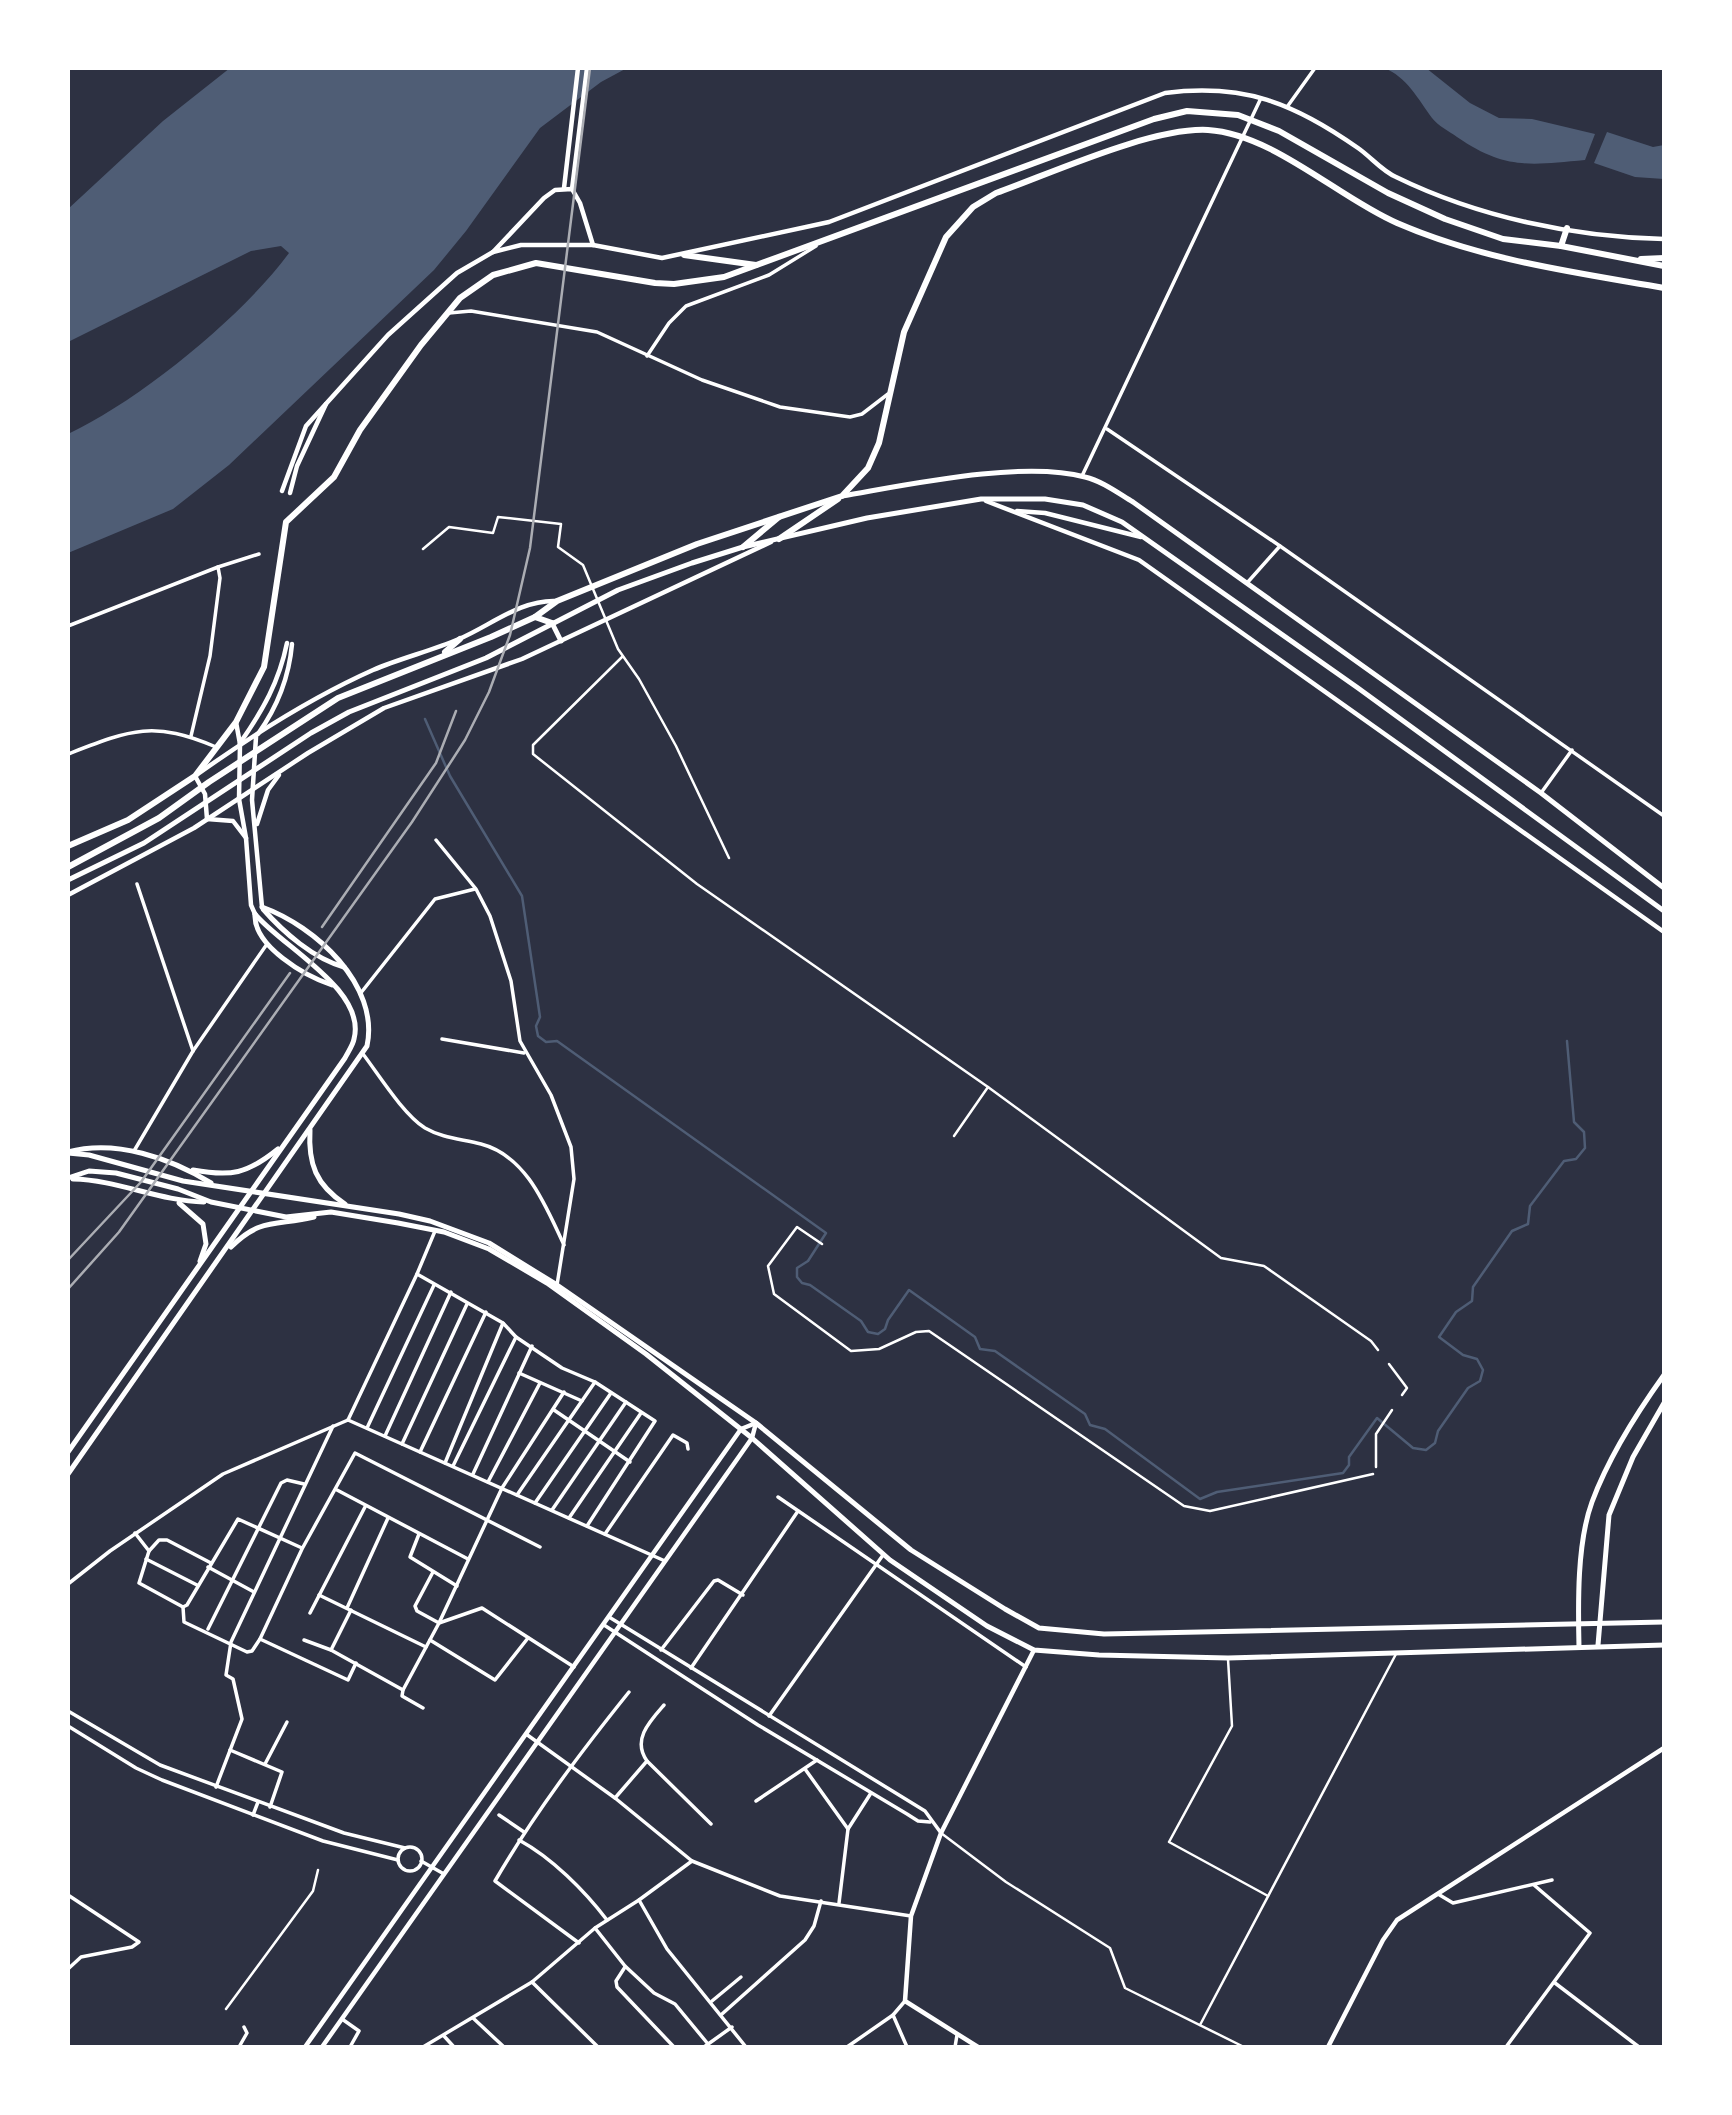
<svg xmlns="http://www.w3.org/2000/svg" width="1732" height="2115" font-family="'Fira Sans',sans-serif">
	<style>
		.water { fill: #4f5d75 }
		.lines { fill: none; stroke-linecap: round; stroke-linejoin: round }
		.stream { stroke: #4f5d75; stroke-width: 2.5 }
		.pedestrian { stroke: #fff; stroke-width: 2.5 }
		.minor { stroke: #fff; stroke-width: 3.5 }
		.tertiary { stroke: #fff; stroke-width: 4.5 }
		.secondary { stroke: #fff; stroke-width: 5 }
		.primary { stroke: #fff; stroke-width: 6 }
		.trunk { stroke: #fff; stroke-width: 6 }
		.rail { stroke: #abadb3; stroke-width: 2.5 }
	</style>
	<rect width="100%" height="100%" fill="#2d3142"/>
	<g class="water">
		<path d="M230,68H627L601,82L540,128L466,231L434,270L229,465L173,509L68,553V434C140,400 242,317 289,253L281,246L251,251L68,342V209L163,121Z"/>
		<path d="M1384,68H1426L1470,103L1499,118L1532,119L1595,134L1585,160C1530,165 1505,170 1457,137C1449,131 1438,126 1432,118C1419,100 1406,76 1384,68Z"/>
		<polygon points="1607,132 1653,147 1664,145 1664,179 1635,177 1594,163"/>
	</g>
	<g class="lines">
		<polyline class="stream" points="425,719 450,776 522,896 540,1017 536,1026 538,1036 546,1042 557,1041 826,1233 808,1261 797,1268 797,1277 802,1283 810,1285 861,1321 868,1332 878,1334 885,1329 888,1320 909,1290 975,1337 980,1349 995,1351 1085,1414 1090,1425 1105,1429 1200,1499 1217,1492 1343,1473 1349,1465 1349,1457 1377,1418 1413,1448 1426,1450 1435,1443 1438,1431 1468,1388 1480,1381 1483,1370 1477,1359 1463,1355 1439,1337 1456,1312 1472,1301 1473,1287 1512,1231 1528,1224 1530,1206 1564,1161 1576,1159 1585,1148 1584,1132 1574,1122 1567,1041"/>
		<g class="pedestrian">
			<polyline points="423,549 449,527 493,533 498,517 561,524 558,547 583,565 618,649 639,679 676,746 729,858"/>
			<polyline points="622,657 533,745 533,754 697,884 988,1087 1221,1258 1264,1266 1371,1341 1378,1350"/>
			<polyline points="954,1136 988,1087"/>
			<polyline points="822,1244 797,1227 768,1266 774,1294 851,1351 879,1349 916,1332 929,1331 1184,1506 1210,1511 1373,1474"/>
			<polyline points="1389,1364 1407,1388 1402,1395"/>
			<polyline points="1376,1467 1376,1434 1392,1410"/>
			<polyline points="1228,1659 1232,1726 1169,1842 1268,1896"/>
			<polyline points="941,1833 1006,1882 1110,1948 1125,1988 1244,2047"/>
			<polyline points="226,2009 313,1891 318,1870"/>
			<polyline points="1200,2025 1396,1654"/>
		</g>
		<g class="minor">
			<polyline points="1287,107 1315,68"/>
			<polyline points="449,313 471,311 597,332 702,380 780,407 850,417 862,414 888,394"/>
			<polyline points="647,356 669,323 686,306 769,275 816,246"/>
			<polyline points="1107,429 1280,546 1664,816"/>
			<polyline points="1082,476 1261,98"/>
			<polyline points="218,567 259,554"/>
			<polyline points="1247,583 1280,546"/>
			<polyline points="68,626 218,567 220,578 210,656 191,736"/>
			<path d="M68,754C130,730 153,720 216,747"/>
			<polyline points="1541,793 1572,750"/>
			<polyline points="436,840 476,889 490,916 511,981 520,1041 551,1095 571,1147 574,1179 557,1285"/>
			<polyline points="137,884 193,1051"/>
			<polyline points="360,994 435,899 475,889"/>
			<polyline points="442,1039 524,1053"/>
			<path d="M363,1054C379,1075 403,1114 425,1128C442,1138 462,1139 481,1144C527,1156 546,1207 564,1245"/>
			<polyline points="134,1151 193,1051 267,944"/>
			<polyline points="417,1274 435,1231"/>
			<polyline points="519,1373 582,1401"/>
			<polyline points="554,1410 630,1462"/>
			<polyline points="348,1420 417,1274 503,1323 516,1337 562,1368 595,1382 655,1421 587,1526"/>
			<polyline points="348,1420 665,1561"/>
			<polyline points="367,1428 434,1285"/>
			<polyline points="385,1436 451,1292"/>
			<polyline points="402,1444 467,1304"/>
			<polyline points="420,1452 486,1312"/>
			<polyline points="445,1463 503,1323"/>
			<polyline points="453,1466 516,1337"/>
			<polyline points="473,1474 532,1346"/>
			<polyline points="488,1482 540,1383"/>
			<polyline points="337,1490 468,1559"/>
			<polyline points="517,1495 595,1382"/>
			<polyline points="778,1497 1026,1667"/>
			<polyline points="535,1503 611,1393"/>
			<polyline points="552,1510 626,1402"/>
			<polyline points="569,1518 641,1413"/>
			<polyline points="135,1533 149,1551 139,1583 183,1607 187,1605 238,1519 302,1548"/>
			<polyline points="419,1534 410,1557 457,1586"/>
			<polyline points="605,1534 673,1435 687,1443 688,1449"/>
			<polyline points="149,1551 159,1540 167,1540 211,1563"/>
			<polyline points="146,1559 197,1585"/>
			<polyline points="208,1567 254,1592"/>
			<polyline points="433,1572 415,1606 417,1611 439,1623 482,1608 574,1667"/>
			<polyline points="68,1584 110,1551 223,1474 348,1420"/>
			<polyline points="319,1595 426,1647"/>
			<polyline points="183,1607 184,1622 247,1652 252,1651 260,1639 348,1680 356,1663"/>
			<polyline points="347,1608 388,1518"/>
			<polyline points="310,1613 365,1507"/>
			<polyline points="609,1617 925,1811 941,1833"/>
			<polyline points="604,1625 758,1725 907,1814 918,1821 930,1822"/>
			<polyline points="208,1629 281,1483 287,1480 304,1484"/>
			<polyline points="260,1639 302,1549 355,1453 540,1547"/>
			<polyline points="304,1640 331,1650 403,1690"/>
			<polyline points="430,1640 495,1680 528,1638"/>
			<polyline points="331,1650 351,1610"/>
			<polyline points="661,1650 714,1581 718,1580 743,1595"/>
			<polyline points="691,1668 798,1511"/>
			<polyline points="423,1708 402,1696 403,1690 439,1623 502,1488 564,1392"/>
			<polyline points="68,1711 160,1765 344,1833 405,1848"/>
			<polyline points="769,1716 883,1555"/>
			<polyline points="68,1726 136,1768 162,1780 323,1841 398,1860"/>
			<polyline points="526,1734 615,1798 692,1861 780,1896 911,1916"/>
			<polyline points="230,1750 282,1772 270,1807"/>
			<polyline points="647,1761 711,1824"/>
			<polyline points="265,1764 287,1722"/>
			<polyline points="805,1769 848,1829"/>
			<polyline points="216,1787 242,1719 233,1679 226,1675 231,1642 333,1426"/>
			<path d="M615,1798L647,1761C632,1740 649,1722 664,1705"/>
			<polyline points="756,1801 817,1760"/>
			<polyline points="253,1815 258,1802"/>
			<polyline points="499,1815 524,1832"/>
			<path d="M519,1840C552,1858 584,1890 607,1920"/>
			<circle cx="410" cy="1859" r="12"/>
			<polyline points="421,1861 444,1874"/>
			<polyline points="1438,1894 1453,1903 1552,1880"/>
			<polyline points="68,1895 139,1942 132,1947 81,1957 68,1969"/>
			<polyline points="639,1900 667,1949 746,2047"/>
			<polyline points="839,1903 848,1829 871,1793"/>
			<polyline points="595,1928 625,1966 654,1993 675,2004 708,2044"/>
			<path d="M579,1943L495,1881C534,1814 580,1753 629,1692"/>
			<polyline points="625,1967 616,1981 617,1987 674,2047"/>
			<polyline points="532,1982 598,2047"/>
			<polyline points="1555,1983 1639,2047"/>
			<polyline points="712,2001 741,1977"/>
			<polyline points="722,2014 805,1940 814,1926 821,1901"/>
			<polyline points="893,2015 907,2047"/>
			<polyline points="473,2018 504,2047"/>
			<polyline points="342,2019 359,2031 350,2047"/>
			<polyline points="444,2036 454,2047"/>
			<polyline points="239,2047 247,2033 244,2027"/>
			<polyline points="423,2047 532,1982 595,1928 639,1900 692,1861"/>
			<polyline points="704,2047 732,2027"/>
			<polyline points="847,2047 893,2015 905,2001"/>
			<polyline points="955,2047 957,2035"/>
			<polyline points="1506,2047 1590,1933 1534,1885"/>
		</g>
		<g class="tertiary">
			<polyline points="564,188 578,68"/>
			<polyline points="572,189 587,68"/>
			<path d="M493,252L521,245H593L662,258L829,222L1165,93C1244,83 1294,103 1358,148C1371,157 1382,171 1396,177C1478,217 1573,237 1664,239"/>
			<polyline points="282,491 306,426 388,335 457,273 493,252 544,198 555,190 572,189 580,203 593,245"/>
			<polyline points="290,493 297,466 326,404"/>
			<polyline points="986,501 1139,560 1664,932"/>
			<polyline points="1017,511 1045,513 1141,537"/>
			<polyline points="236,722 240,744 239,799 246,838 251,905 255,914"/>
			<path d="M258,734C278,706 289,678 292,644"/>
			<polyline points="256,737 252,800 262,907"/>
			<path d="M240,743C263,710 279,682 287,643"/>
			<polyline points="257,824 268,790 279,775"/>
			<path d="M246,838L233,821L207,819L205,794L195,776C251,736 310,698 373,670C401,658 431,651 459,639C490,626 521,599 557,601"/>
			<polyline points="68,895 194,828 308,753 384,708 522,659 771,542"/>
			<polyline points="305,2047 741,1429 756,1423"/>
			<polyline points="322,2047 738,1458 752,1438 756,1423"/>
			<polyline points="978,2047 905,2001 911,1916 941,1833 1034,1650"/>
			<polyline points="1328,2047 1383,1940 1397,1920 1664,1748"/>
		</g>
		<g class="secondary">
			<path d="M842,496C907,485 1022,460 1085,477C1102,481 1118,493 1133,502L1541,793L1664,888"/>
			<polyline points="552,623 561,641"/>
			<polyline points="68,880 144,843 311,733 349,712 486,658 618,590 692,563 743,547 867,518 981,499 1045,499 1083,505 1122,522 1358,688 1664,911"/>
			<path d="M263,909C283,932 314,959 344,967"/>
			<path d="M255,914C253,946 305,976 332,985"/>
			<path d="M310,1130C308,1164 316,1185 345,1204"/>
			<path d="M68,1152C116,1139 170,1158 211,1183"/>
			<polyline points="68,1153 89,1155 183,1181 399,1214 430,1221 489,1243 557,1285 756,1423 911,1550 1005,1609 1039,1628 1104,1634 1664,1622"/>
			<path d="M193,1170C231,1177 247,1174 278,1149"/>
			<polyline points="68,1178 89,1171 116,1173 178,1189 211,1202 286,1217 331,1212 398,1223 444,1232 489,1249 547,1283 646,1354 752,1438 890,1560 987,1626 1034,1650 1099,1655 1228,1658 1664,1645"/>
			<path d="M73,1179C118,1180 159,1201 204,1202"/>
			<polyline points="179,1203 203,1224 206,1244 200,1261"/>
			<path d="M231,1247C261,1217 277,1226 314,1217"/>
			<path d="M68,1452L345,1058C348,1052 353,1045 354,1039C367,990 281,946 255,914"/>
			<path d="M68,1474L367,1046C380,985 315,926 262,907"/>
			<polyline points="1598,1645 1609,1515 1633,1457 1664,1403"/>
			<path d="M1579,1647C1578,1603 1577,1543 1592,1502C1609,1456 1636,1414 1664,1375"/>
		</g>
		<g class="primary">
			<polyline points="684,255 756,265"/>
			<polyline points="779,539 838,499"/>
			<polyline points="743,547 779,517"/>
		</g>
		<g class="trunk">
			<polyline points="1561,246 1567,228"/>
			<polyline points="1641,259 1664,258"/>
			<polyline points="535,617 552,623"/>
			<polyline points="445,652 460,639"/>
			<polyline points="68,846 128,820 195,776 236,722 264,667 286,522 334,477 360,430 421,345 460,298 493,275 536,263 655,283 674,284 724,277 1154,119 1187,111 1238,115 1279,131 1388,193 1445,219 1503,239 1561,246 1664,266"/>
			<path d="M68,867L159,818L209,782L338,698L491,637L535,617L557,601L697,544L842,496L868,468L879,443L904,332L946,237L973,207L996,193C1052,173 1152,127 1208,130C1273,134 1339,198 1397,223C1482,260 1573,272 1664,288"/>
		</g>
		<g class="rail">
			<polyline points="322,927 436,763 456,711"/>
			<polyline points="68,1260 141,1182 290,973"/>
			<polyline points="68,1289 119,1232 412,822 465,740 489,692 510,635 530,548 590,68"/>
		</g>
	</g>
	<rect width="1732" height="2115" fill="none" stroke="#ffffff" stroke-width="140"/>
</svg>
